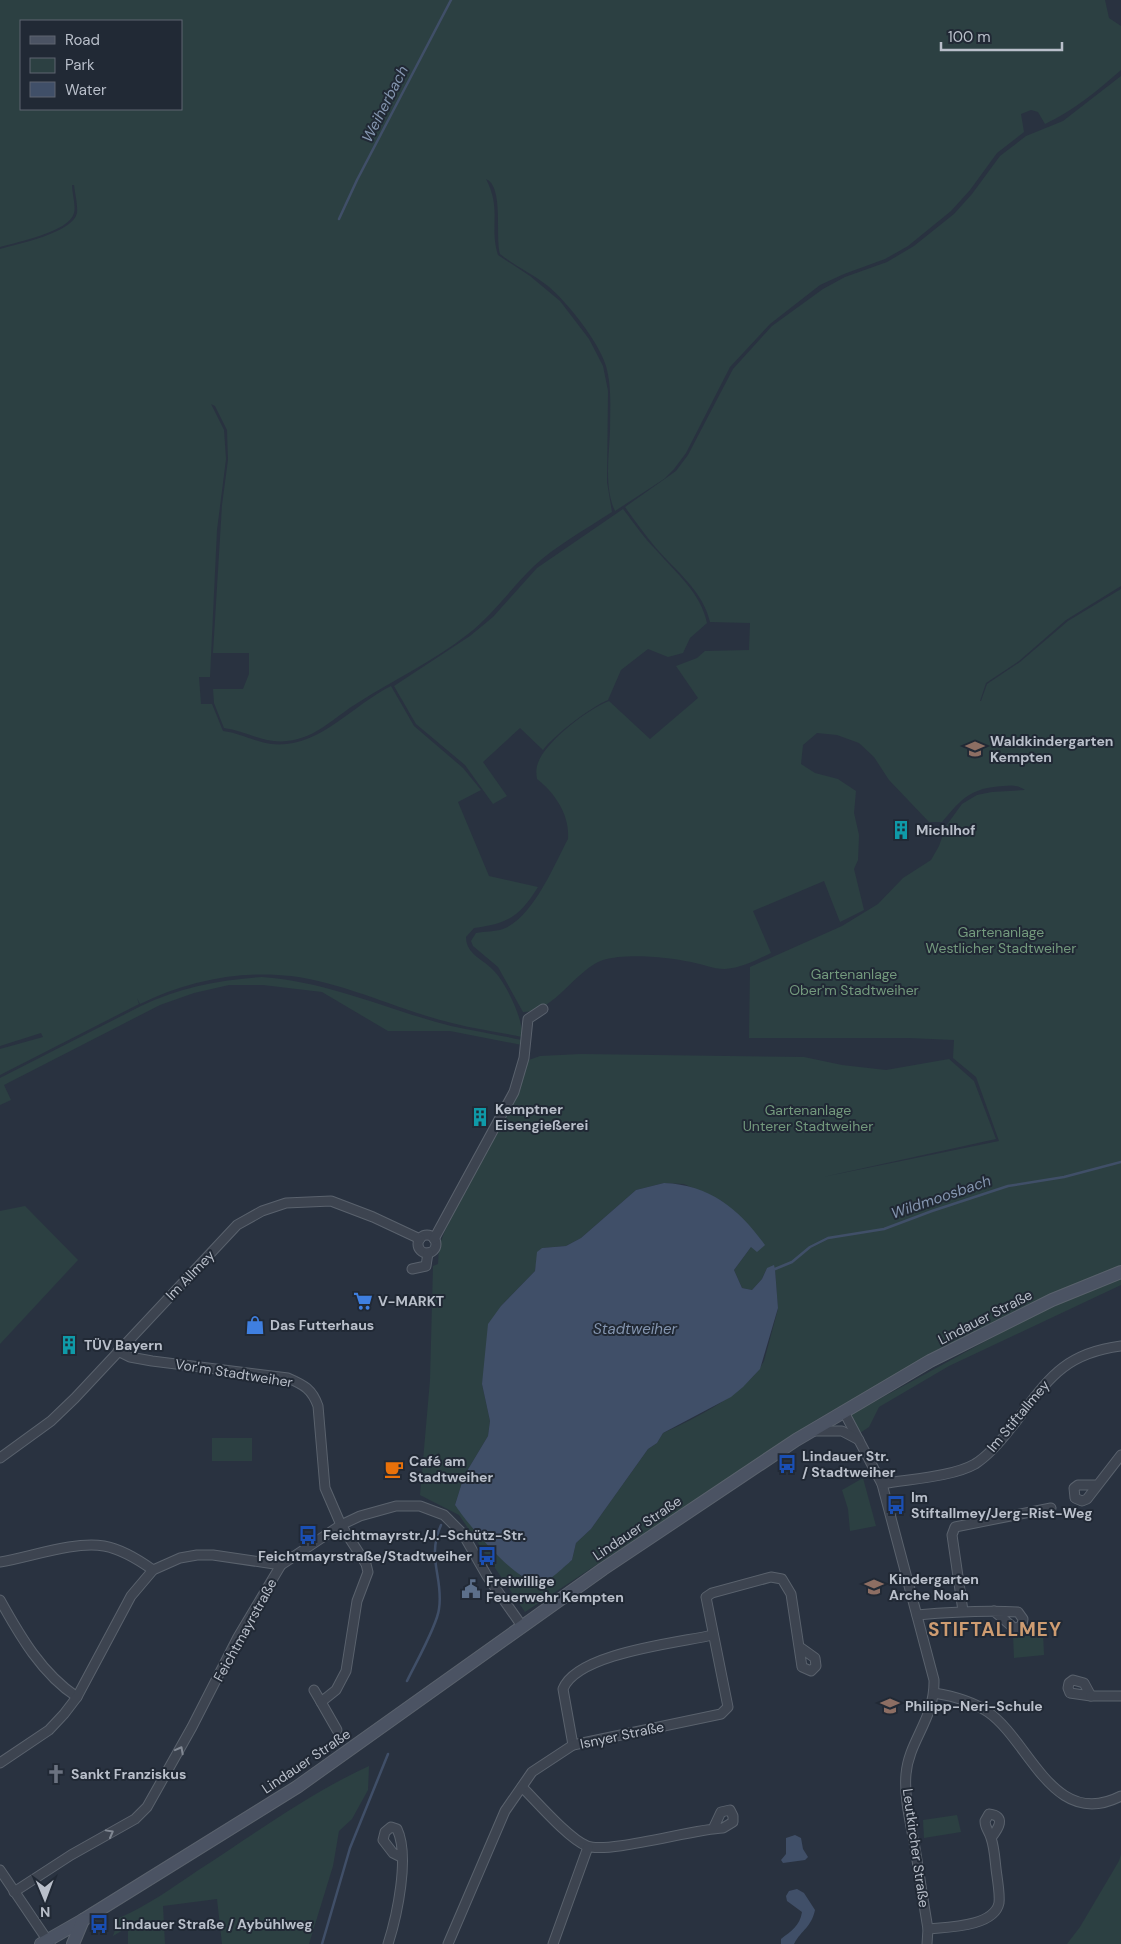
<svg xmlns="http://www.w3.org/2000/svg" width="1121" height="1944" font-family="'DM Sans',sans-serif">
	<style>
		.green { fill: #2c4042; fill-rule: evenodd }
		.water { fill: #404f68 }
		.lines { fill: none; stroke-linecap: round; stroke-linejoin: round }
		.stream { stroke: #404f68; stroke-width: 2.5 }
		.street-casing { stroke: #5a626d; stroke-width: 11 }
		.secondary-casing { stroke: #5a626d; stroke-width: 14 }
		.street { stroke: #3d4450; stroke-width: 9 }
		.secondary { stroke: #4b5363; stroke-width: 12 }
		.oneway { stroke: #818893 }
		.labels { text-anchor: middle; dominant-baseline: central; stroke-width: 4; stroke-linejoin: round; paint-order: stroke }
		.poi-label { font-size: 14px; font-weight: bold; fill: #b9bfca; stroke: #212935; text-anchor: start }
		.park-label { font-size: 14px; fill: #73997d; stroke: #212935 }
		.street-label { font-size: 14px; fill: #b9bfca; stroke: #212935 }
		.water-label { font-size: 15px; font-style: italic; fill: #8495af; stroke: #212935 }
		.district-label { font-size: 19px; font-weight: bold; letter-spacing: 1px; fill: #ce9c71; stroke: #212935 }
	</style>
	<rect width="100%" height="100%" fill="#293240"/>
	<g class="green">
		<path d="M0,0H1105L1109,18L1121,26V70C1097,91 1073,111 1045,124L1038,112L1031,110L1021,114L1024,132L997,153L970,190L951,211L908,246L885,259L844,274L820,285L770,324L730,367L686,453L674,469L664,479L615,511C604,487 609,456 610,431C610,409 612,387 606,366C598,341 568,303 548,286C533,274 515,266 500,254C495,236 504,186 486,179C502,210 489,226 498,255L530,276L560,301L589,339L603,366L608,391L607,482L612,512C586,529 557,545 534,566C511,588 493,615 468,634C434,661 395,679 359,702C334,717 317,738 287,741C265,744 246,731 224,728L214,703L213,689H243L249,674V653H213L222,505L228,460L227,430L215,406L211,404L224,430L226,459L217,530L210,677H199L201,704H212L223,731C240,733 255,742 271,744C319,749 351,706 391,686L414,726L463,768L481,790L458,802L489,876L538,887C520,916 508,924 474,928L466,937C466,955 484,959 495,972C506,984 524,1020 522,1037C499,1032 475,1029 452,1023C398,1010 346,983 291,976C240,970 186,981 140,1004L137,998L139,1004L0,1075V1049L43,1037L41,1033L0,1046V249C17,244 73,233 77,213C78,205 75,194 74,185H72C72,194 76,205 74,213C69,232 17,242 0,247ZM21,21H181V109H21Z"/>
		<path d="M1121,76V586L1066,620L1019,661L986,683L980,701H981L987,684L1020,662L1068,621L1121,589V1267L927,1357L816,1420L525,1612L459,1515L420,1495L430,1380L433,1266L438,1264L439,1247L444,1233L526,1061L540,1056L581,1054L804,1057L842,1065L886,1070L949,1059L974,1081L996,1139L823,1177L999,1141L976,1077L953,1058L954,1040L909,1038H749L750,967L842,926L878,904L903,878L931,860L939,846L946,826L962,804L977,795L992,792L1025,790C1018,785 1012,785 1003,786C971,788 962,798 942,822H929L889,780L874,757L859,743L837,735L817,733L803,745L801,764L815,773L838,779L856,791L854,813L859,835L858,860L854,869L864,910L840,922L824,881L753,911L771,953C756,960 742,968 725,969C712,969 703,964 691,962C667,957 626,953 603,960C576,969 554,1013 523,1012L498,967L473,946L471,941L476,933C485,931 495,932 503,929C533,918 554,865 568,839C570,815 555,793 537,779C536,773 536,768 538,763C546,741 588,709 609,701L650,739L698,698L676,666L697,658L705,651L749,650L750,623L710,622C703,591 676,571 656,548C645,535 635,521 625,507L676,471L688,455L733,369L772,326L823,289L845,277L887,262L914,246L954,214L972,194L1000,156L1026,136L1063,121ZM664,1183L684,1184L722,1201L751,1247L734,1270L742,1288L752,1290L762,1279L767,1268L775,1269L778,1309L764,1361C748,1392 695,1419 663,1433L657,1443L648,1449L591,1529L576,1543L572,1560L543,1583L524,1579L481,1537L455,1505L464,1476L488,1436L490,1421L482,1384L501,1306L535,1271L538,1252L542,1248L566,1246L581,1238L636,1190Z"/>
		<path d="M623,509C634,523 644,538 657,551C676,573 701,593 707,623L690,638L683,653L668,657L648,649L621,670L608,700C592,706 553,736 543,750L520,728L483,762L507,796L493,804L465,765L416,724L394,686L470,636L493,617L537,568Z"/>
		<path d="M262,977C330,982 385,1009 451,1026C474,1031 498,1035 522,1040V1045L450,1031H388L322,992L263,985H229L194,993L160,1005L4,1085L11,1100L0,1105V1078L141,1006C180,987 219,980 262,977Z"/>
		<polygon points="25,1206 78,1260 0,1344 0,1211"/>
		<polygon points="1121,1276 1121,1285 949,1366 879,1407 869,1427 860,1433 850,1415 1054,1304"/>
		<rect x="212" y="1438" width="40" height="23"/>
		<polygon points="863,1478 876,1526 850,1531 848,1509 842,1490"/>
		<polygon points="1043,1633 1044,1655 1014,1658 1013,1634"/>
		<path d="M369,1766L368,1790L352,1819L339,1831L333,1866L309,1944H222L217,1899L163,1906L165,1944H128V1927L113,1936L119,1918C147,1906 172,1888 197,1871C253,1835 308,1794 369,1766Z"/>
		<polygon points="957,1815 961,1832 924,1838 923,1820"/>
		<polygon points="1121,1854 1121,1944 1067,1944 1080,1927 1119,1861"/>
	</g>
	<g class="water">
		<path d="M664,1183C710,1185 739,1209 765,1245L757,1252L751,1247L734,1270L742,1288L752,1290L762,1279L767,1268L774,1265L775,1269L778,1308L760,1369L743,1387L731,1397L663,1433L657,1443L648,1449L591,1529L576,1543L572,1560C566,1565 549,1582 542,1583C519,1587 467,1523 455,1505L464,1476L488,1436L490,1421L482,1384L488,1324L501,1306L535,1271L537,1252L542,1248L566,1246L581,1238L636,1190Z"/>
		<polygon points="795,1835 801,1838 803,1849 808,1857 805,1860 783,1863 781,1860 786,1854 786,1838"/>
		<path d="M797,1889L804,1893L815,1910C811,1928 802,1929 794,1944H781V1939C791,1931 800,1926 802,1912L787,1901L786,1896L789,1891Z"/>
	</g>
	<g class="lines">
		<g class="stream">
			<polyline points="339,219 357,180 451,0"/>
			<polyline points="775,1269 792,1262 810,1247 828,1238 884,1229 932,1211 1008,1186 1064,1177 1121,1162"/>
			<path d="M407,1681C415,1664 437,1626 439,1609C444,1578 426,1559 441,1525"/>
			<polyline points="322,1944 350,1848 388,1754"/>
		</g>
		<g class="street-casing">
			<g id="street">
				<circle cx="427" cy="1244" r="9"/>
				<polyline points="434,1239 514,1092 524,1058 528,1019 543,1009"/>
				<polyline points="412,1269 426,1266 428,1253"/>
				<path d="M118,1351L130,1357L152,1361L288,1378C304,1385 312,1389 318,1406L325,1488L341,1525L366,1564L368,1572L357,1601L346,1671L336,1690L321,1702L314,1690"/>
				<path d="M844,1412L882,1484L934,1680C935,1719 909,1740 906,1774C904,1796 910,1821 914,1842C919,1871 923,1900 928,1929L927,1944"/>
				<polyline points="814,1431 842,1431 859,1440"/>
				<polyline points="0,1458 51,1421 75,1398 237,1225 262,1211 286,1203 331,1201 373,1217 420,1239"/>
				<path d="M882,1484C909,1479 952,1477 975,1464C989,1455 1000,1442 1010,1429C1046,1384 1059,1354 1121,1346"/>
				<polyline points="1096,1485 1078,1485 1074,1488 1075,1498 1082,1501 1087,1499 1121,1455"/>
				<path d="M0,1562C31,1557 73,1541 104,1546C121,1549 139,1560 153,1570"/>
				<path d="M0,1600C20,1636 42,1674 77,1697"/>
				<polyline points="963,1611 952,1535 955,1527 1051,1508"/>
				<path d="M917,1615C951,1612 984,1610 1018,1612L1023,1619L1022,1625L1015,1629L994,1611"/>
				<polygon points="1073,1680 1084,1683 1091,1696 1070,1693 1068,1688 1069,1683"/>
				<path d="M934,1693C953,1696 972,1701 988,1712C1030,1741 1053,1831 1121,1796"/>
				<polyline points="1091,1696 1121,1696"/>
				<polyline points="321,1702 337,1730"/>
				<path d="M573,1745L563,1689C577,1653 677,1643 713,1635"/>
				<polyline points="0,1763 49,1730 64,1714 77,1697 131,1596 153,1570 180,1558 197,1555 213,1555 281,1565"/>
				<path d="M522,1787C537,1802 569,1839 587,1846C608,1854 694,1829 723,1828L733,1822V1816L730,1810L721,1812L713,1829"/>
				<polyline points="0,1870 50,1944"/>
				<polyline points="14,1892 71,1855 135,1819 147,1807 192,1727 238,1637 281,1565 341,1525 360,1516 396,1506 420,1506 444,1515 463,1534 487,1576 522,1626"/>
				<path d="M928,1929C947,1927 994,1927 999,1903C1000,1895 998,1884 997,1876C995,1864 995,1849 991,1838C989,1831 985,1828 985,1821L989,1814C1007,1816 998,1829 991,1838"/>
				<path d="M388,1944C397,1916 410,1856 397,1829L391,1827L385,1832L383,1840L393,1853L401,1857"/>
				<polyline points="448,1944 505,1811 532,1772 573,1745 721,1714 728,1707 706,1597 712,1593 771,1577 782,1579 791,1594 802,1667 811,1671 816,1666 815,1658 801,1648"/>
				<polyline points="553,1944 588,1847"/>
			</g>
		</g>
		<g class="secondary-casing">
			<g id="secondary">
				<polyline points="41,1944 83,1920 297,1787 603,1569 796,1440 930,1361 1052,1300 1121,1272"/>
				<polyline points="73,1944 83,1920"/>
			</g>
		</g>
		<use href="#street" class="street"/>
		<use href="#secondary" class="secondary"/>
	</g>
	<defs><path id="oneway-chevron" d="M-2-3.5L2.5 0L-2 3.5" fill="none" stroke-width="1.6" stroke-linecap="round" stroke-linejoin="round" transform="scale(1.25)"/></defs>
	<g class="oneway">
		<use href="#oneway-chevron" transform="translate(180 1750) rotate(-62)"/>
		<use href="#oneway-chevron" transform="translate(110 1833) rotate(-29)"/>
	</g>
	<defs>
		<g id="school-bare" transform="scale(1.5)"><path d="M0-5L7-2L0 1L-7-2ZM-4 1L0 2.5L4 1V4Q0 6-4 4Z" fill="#8d6e63" stroke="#212935" stroke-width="2.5" paint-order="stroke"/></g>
		<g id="building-bare" transform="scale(1.5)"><path d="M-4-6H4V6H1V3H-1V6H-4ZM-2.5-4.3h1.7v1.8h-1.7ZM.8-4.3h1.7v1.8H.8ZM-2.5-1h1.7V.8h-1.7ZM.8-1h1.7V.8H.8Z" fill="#0f9aa8" stroke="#212935" stroke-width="2.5" paint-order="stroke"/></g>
		<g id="supermarket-bare" transform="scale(1.5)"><path d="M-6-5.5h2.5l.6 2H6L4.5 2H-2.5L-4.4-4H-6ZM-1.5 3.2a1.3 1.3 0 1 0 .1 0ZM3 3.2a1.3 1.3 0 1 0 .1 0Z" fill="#3f7fe0" stroke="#212935" stroke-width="2.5" paint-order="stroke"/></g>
		<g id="shop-bare" transform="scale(1.5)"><path d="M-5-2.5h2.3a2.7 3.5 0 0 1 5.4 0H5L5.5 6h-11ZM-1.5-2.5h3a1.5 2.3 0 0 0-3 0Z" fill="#3f7fe0" stroke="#212935" stroke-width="2.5" paint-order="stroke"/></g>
		<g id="bus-bare" transform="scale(1.5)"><path d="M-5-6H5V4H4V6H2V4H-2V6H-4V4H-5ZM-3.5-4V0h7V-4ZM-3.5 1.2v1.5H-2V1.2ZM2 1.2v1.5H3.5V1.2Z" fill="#1a4fb4" stroke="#212935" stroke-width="2.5" paint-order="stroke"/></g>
		<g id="cafe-bare" transform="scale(1.5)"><path d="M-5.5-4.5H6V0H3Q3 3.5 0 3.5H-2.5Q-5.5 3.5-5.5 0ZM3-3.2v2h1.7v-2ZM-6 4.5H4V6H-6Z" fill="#e8710a" stroke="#212935" stroke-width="2.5" paint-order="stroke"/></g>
		<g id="civic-bare" transform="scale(1.5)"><path d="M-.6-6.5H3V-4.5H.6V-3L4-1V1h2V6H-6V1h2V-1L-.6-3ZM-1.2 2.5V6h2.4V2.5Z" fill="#5c6f8a" stroke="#212935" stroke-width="2.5" paint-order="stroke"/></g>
		<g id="church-bare" transform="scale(1.5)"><path d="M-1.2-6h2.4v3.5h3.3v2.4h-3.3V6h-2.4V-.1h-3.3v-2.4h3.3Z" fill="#6b7280" stroke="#212935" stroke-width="2.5" paint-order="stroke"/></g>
	</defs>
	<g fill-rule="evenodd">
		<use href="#school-bare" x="975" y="749"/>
		<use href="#building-bare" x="901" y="830"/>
		<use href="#building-bare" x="480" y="1117"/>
		<use href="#supermarket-bare" x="363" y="1301"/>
		<use href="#shop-bare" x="255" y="1325"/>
		<use href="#building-bare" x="69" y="1345"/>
		<use href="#bus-bare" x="787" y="1464"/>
		<use href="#cafe-bare" x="394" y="1469"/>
		<use href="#bus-bare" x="896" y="1505"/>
		<use href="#bus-bare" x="308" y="1535"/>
		<use href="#bus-bare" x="487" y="1556"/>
		<use href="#school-bare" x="874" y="1587"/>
		<use href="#civic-bare" x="471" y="1589"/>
		<use href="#school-bare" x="890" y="1706"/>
		<use href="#church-bare" x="56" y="1774"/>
		<use href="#bus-bare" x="99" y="1924"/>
	</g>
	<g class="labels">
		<g class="poi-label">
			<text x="990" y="741">Waldkindergarten<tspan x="990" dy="16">Kempten</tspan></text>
			<text x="916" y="830">Michlhof</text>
			<text x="495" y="1109">Kemptner<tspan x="495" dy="16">Eisengießerei</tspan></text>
			<text x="378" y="1301">V-MARKT</text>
			<text x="270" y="1325">Das Futterhaus</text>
			<text x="84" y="1345">TÜV Bayern</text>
			<text x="802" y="1456">Lindauer Str.<tspan x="802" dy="16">/ Stadtweiher</tspan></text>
			<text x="409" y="1461">Café am<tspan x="409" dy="16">Stadtweiher</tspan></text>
			<text x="911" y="1497">Im<tspan x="911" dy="16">Stiftallmey/Jerg-Rist-Weg</tspan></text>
			<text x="323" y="1535">Feichtmayrstr./J.-Schütz-Str.</text>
			<text x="472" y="1556" text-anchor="end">Feichtmayrstraße/Stadtweiher</text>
			<text x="889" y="1579">Kindergarten<tspan x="889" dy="16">Arche Noah</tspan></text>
			<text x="486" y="1581">Freiwillige<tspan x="486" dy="16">Feuerwehr Kempten</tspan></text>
			<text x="905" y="1706">Philipp-Neri-Schule</text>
			<text x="71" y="1774">Sankt Franziskus</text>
			<text x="114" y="1924">Lindauer Straße / Aybühlweg</text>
		</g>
		<g class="park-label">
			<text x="1001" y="932">Gartenanlage<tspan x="1001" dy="16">Westlicher Stadtweiher</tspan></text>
			<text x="854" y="974">Gartenanlage<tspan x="854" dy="16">Ober'm Stadtweiher</tspan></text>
			<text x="808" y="1110">Gartenanlage<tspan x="808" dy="16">Unterer Stadtweiher</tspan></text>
		</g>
		<g class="street-label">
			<text transform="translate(190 1275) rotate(-46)">Im Allmey</text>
			<text transform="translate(985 1317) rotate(-27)">Lindauer Straße</text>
			<text transform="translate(234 1373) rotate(9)">Vor'm Stadtweiher</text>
			<text transform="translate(1018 1416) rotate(-50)">Im Stiftallmey</text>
			<text transform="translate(637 1528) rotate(-34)">Lindauer Straße</text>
			<text transform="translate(245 1630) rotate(-61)">Feichtmayrstraße</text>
			<text transform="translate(622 1735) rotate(-12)">Isnyer Straße</text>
			<text transform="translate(306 1761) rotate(-34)">Lindauer Straße</text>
			<text transform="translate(916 1848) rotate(82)">Leutkircher Straße</text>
		</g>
		<g class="water-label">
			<text transform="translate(385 104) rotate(-63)">Weiherbach</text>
			<text transform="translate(941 1197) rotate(-19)">Wildmoosbach</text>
			<text x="635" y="1329">Stadtweiher</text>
		</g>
		<g class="district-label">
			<text x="995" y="1629">STIFTALLMEY</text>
		</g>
	</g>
	<rect x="20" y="20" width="162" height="90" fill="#212935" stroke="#5e6571"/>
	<rect x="30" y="36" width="25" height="8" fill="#4b5363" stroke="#5e6571"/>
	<text x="65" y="45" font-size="15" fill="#b9bfca">Road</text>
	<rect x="30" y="58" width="25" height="15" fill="#2c4042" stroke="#5e6571"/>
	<text x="65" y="70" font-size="15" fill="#b9bfca">Park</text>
	<rect x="30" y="82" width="25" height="15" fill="#404f68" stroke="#5e6571"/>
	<text x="65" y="95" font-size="15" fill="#b9bfca">Water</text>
	<g transform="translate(45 1899) rotate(179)" stroke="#212935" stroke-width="4" paint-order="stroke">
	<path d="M0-4L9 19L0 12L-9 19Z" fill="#b9bfca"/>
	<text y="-8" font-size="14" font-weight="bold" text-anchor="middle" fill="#b9bfca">N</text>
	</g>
	<path d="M941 42v8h121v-8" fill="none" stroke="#b9bfca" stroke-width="2.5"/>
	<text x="948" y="42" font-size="15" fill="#b9bfca" stroke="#212935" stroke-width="4" paint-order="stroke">100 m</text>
</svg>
